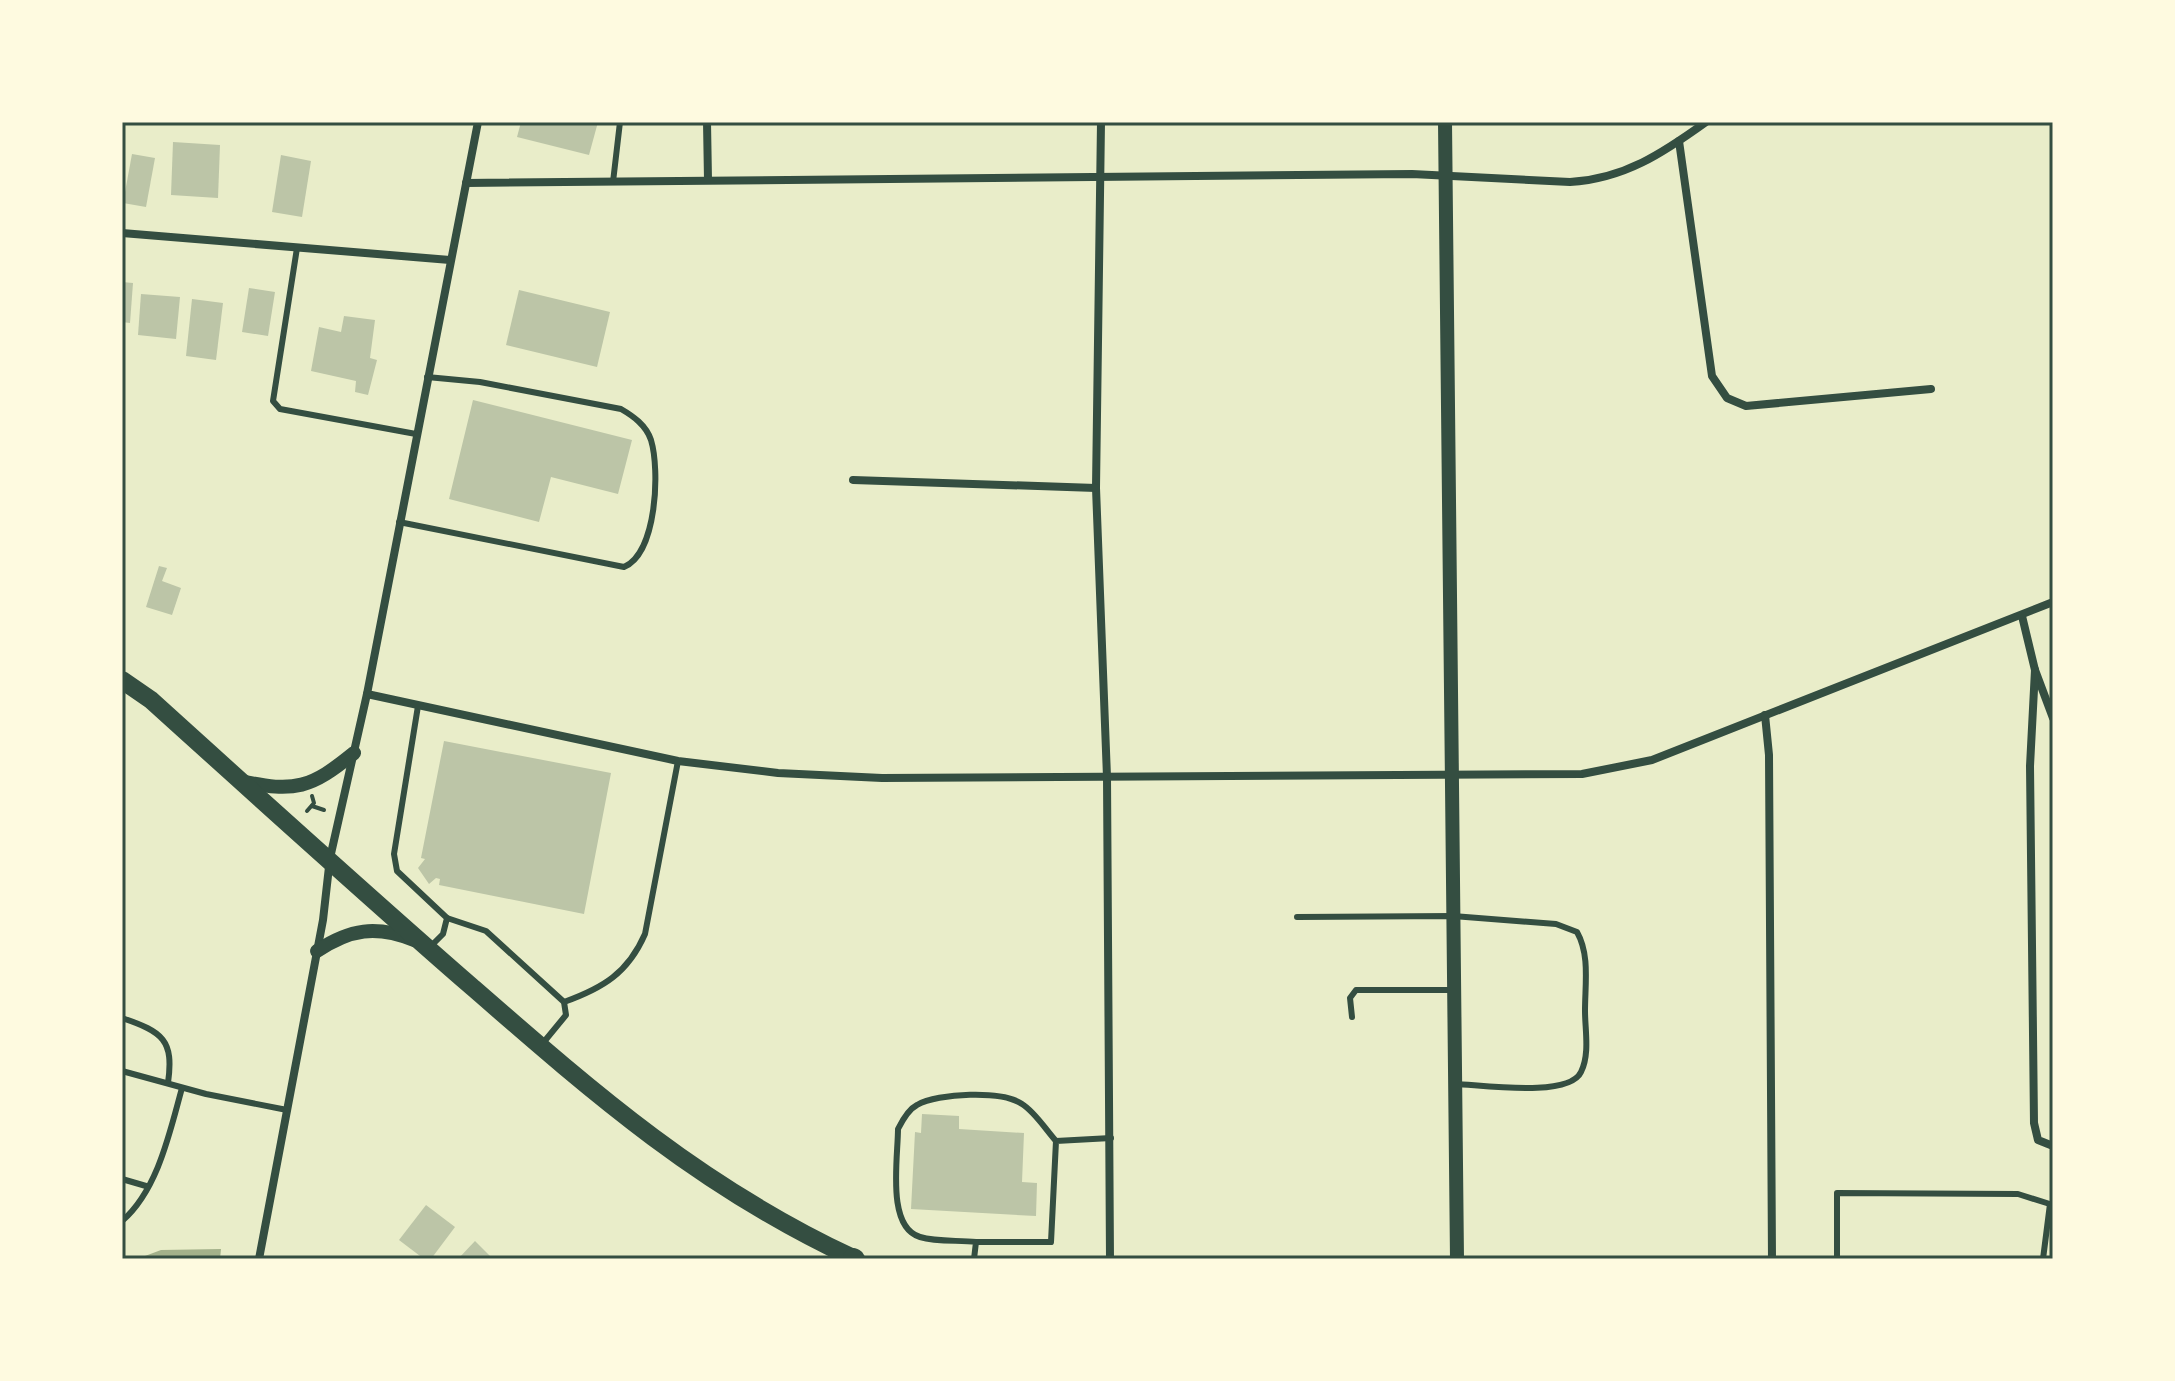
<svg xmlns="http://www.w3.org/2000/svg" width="2175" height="1381" font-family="'Space Grotesk',sans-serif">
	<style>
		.water { fill: #a3b18a }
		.building { fill: #bcc5a7 }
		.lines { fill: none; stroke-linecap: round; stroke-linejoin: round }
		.path { stroke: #344e41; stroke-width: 4 }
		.service { stroke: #344e41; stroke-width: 6 }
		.minor { stroke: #344e41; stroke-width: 8 }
		.tertiary { stroke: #344e41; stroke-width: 14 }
		.primary { stroke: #344e41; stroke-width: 18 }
		.trunk { stroke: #344e41; stroke-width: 20 }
		.neatline { fill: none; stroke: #344e41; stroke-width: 3 }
	</style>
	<rect width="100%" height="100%" fill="#e9edc9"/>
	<polygon class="water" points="221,1249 220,1259 137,1259 161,1250"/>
	<g class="building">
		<polygon points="521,122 598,122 589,155 517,137"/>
		<polygon points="173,142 220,145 218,198 171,195"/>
		<polygon points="132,154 155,158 146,207 123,203"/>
		<polygon points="281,155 311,161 302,217 272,212"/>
		<polygon points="122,282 133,283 130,323 122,322"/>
		<polygon points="249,288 275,292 268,336 242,332"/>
		<polygon points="519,290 610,312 597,367 506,345"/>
		<polygon points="141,294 180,297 176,339 138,335"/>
		<polygon points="192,299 223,303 216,360 186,356"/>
		<polygon points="344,316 375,320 370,358 377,360 368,395 355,392 356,381 311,371 319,327 341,332"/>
		<polygon points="473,400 632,440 618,494 551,477 539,522 449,499"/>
		<polygon points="159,566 167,568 162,581 181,588 172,615 146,607"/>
		<polygon points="444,741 611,773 584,914 439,885 440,879 436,878 429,884 418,868 425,859 421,858"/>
		<polygon points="922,1114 959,1116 959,1129 1024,1133 1022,1182 1037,1183 1036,1216 911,1209 915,1132 921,1133"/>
		<polygon points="426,1205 455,1227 431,1259 424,1259 399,1240"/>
		<polygon points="475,1241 493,1259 458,1259"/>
	</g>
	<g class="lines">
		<g class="path">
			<polyline points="312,806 324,810"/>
			<polyline points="307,811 314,803 312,796"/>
		</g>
		<g class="service">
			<polyline points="613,182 620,122"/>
			<polyline points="297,248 273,401 280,409 416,434"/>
			<path d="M399,522L624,567C657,553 660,470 651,440C646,425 633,416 621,409L480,382L427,377"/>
			<polyline points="418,706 394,854 397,871 447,918 443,934 429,948"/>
			<path d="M1297,917L1453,916L1556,924L1577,932C1590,955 1585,984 1585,1011C1585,1030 1590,1054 1581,1072C1569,1098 1482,1085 1456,1084"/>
			<polyline points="447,918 486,931 564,1002 566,1015 543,1043"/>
			<path d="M564,1002C603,988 628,973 645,934L678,761"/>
			<polyline points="1352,1017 1350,998 1356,990 1454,990"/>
			<path d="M122,1018C163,1032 174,1040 168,1083"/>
			<polyline points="122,1071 206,1094 287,1110"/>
			<polyline points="122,1179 146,1186"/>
			<path d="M122,1221C158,1190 170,1131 182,1088"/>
			<polyline points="976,1242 1051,1242 1056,1141 1111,1138"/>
			<path d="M974,1259L976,1242C958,1240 937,1242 920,1237C886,1227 898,1158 898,1129C902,1121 909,1109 917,1105C938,1093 1002,1090 1022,1104C1035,1112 1046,1130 1056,1141"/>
			<polyline points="1837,1259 1837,1193 2018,1194 2053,1205"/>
			<polyline points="2043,1259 2050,1204"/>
		</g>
		<g class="minor">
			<polyline points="707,122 708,180"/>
			<polyline points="1101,122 1096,488 1107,777 1110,1259"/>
			<polyline points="1679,141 1712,376 1727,398 1746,406 1931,389"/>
			<path d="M466,183L1412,174L1570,182C1624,179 1663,153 1706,122"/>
			<polyline points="122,233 450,260"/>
			<polyline points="853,480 1096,488"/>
			<polyline points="2022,616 2035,670 2053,718"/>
			<polyline points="2035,670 2030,766 2034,1123 2038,1140 2053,1146"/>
			<polyline points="367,694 678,761 778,773 882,778 1582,774 1652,760 2053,602"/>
			<polyline points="1765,715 1769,755 1772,1259"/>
			<polyline points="259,1259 323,920 330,858 367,694 478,122"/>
		</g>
		<g class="tertiary">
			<polyline points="1445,122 1457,1259"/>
			<path d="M241,781C295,793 311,788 354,753"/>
			<path d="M317,951C350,929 376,925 414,940"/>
		</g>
		<path class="primary" d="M122,680L151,700C257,796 363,892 471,986C596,1095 701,1187 853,1258"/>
		<polyline class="trunk" points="853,1258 855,1259"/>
	</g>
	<rect width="2175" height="1381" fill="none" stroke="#fefae0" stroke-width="248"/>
	<rect x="124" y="124" width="1927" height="1133" class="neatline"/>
</svg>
